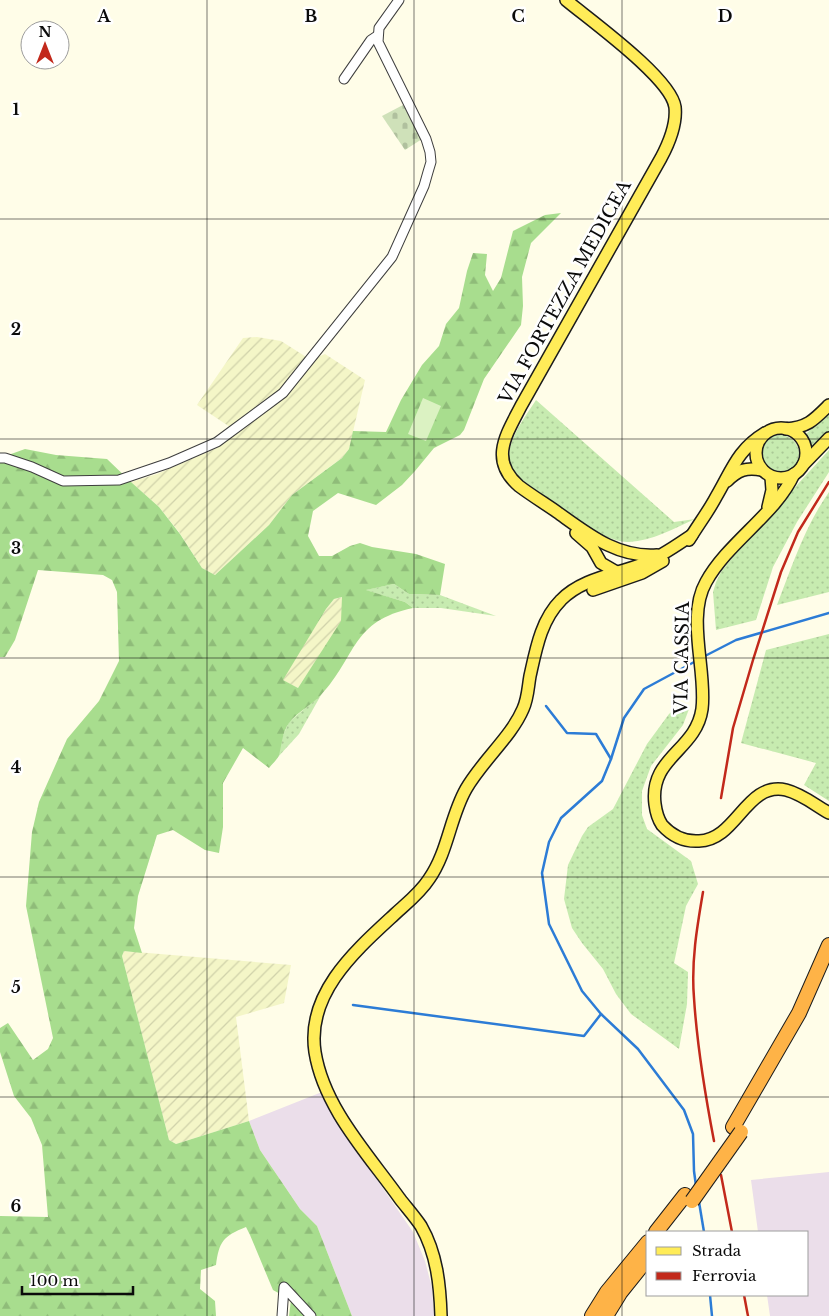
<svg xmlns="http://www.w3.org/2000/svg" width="829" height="1316" font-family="'Libre Baskerville',serif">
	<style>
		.industrial { fill: #ebdeea }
		.farmland { fill: url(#farmland-furrows) }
		.grass { fill: url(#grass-dots) }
		.forest { fill: url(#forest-firs); fill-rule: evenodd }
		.cemetery { fill: url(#cemetery-stones) }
		.pitch { fill: #dbf2c2 }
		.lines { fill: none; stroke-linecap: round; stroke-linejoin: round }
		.stream { stroke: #2c7cd6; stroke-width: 2.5 }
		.minor-casing { stroke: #3e3e3e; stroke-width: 11 }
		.major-casing { stroke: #1c1c1c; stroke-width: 14 }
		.highway-casing { stroke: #1c1c1c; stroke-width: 16 }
		.minor { stroke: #fff; stroke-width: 9 }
		.major { stroke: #ffec58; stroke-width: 11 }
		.highway { stroke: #feb347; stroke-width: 14 }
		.rail { stroke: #c2291b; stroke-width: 2.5 }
		.highway-bridge-casing { stroke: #1c1c1c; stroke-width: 16; stroke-linecap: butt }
		.highway-bridge { stroke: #feb347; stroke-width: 14 }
		.grid { fill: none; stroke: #0b0b0b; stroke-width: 1; stroke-opacity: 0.55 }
		.labels { text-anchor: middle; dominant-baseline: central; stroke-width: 5; stroke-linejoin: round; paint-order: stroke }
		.street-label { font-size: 18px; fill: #0b0b0b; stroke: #fff }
		.grid-label { font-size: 16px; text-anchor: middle; font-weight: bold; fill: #0b0b0b; stroke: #fff; stroke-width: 5; stroke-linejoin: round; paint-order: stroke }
	</style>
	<defs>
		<pattern id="farmland-furrows" width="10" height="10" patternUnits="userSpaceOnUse" patternTransform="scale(1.25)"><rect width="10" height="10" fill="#f4f6c7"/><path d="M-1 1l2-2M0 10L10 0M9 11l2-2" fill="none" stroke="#d0d2aa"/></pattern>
		<pattern id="grass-dots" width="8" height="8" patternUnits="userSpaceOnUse" patternTransform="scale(1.25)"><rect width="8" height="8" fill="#c7ebb0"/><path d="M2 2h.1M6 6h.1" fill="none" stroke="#aac896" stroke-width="1.8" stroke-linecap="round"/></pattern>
		<pattern id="forest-firs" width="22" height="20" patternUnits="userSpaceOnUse" patternTransform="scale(1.25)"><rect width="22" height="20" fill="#a8dd8e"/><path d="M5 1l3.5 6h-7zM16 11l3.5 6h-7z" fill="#8fbc79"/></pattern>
		<pattern id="cemetery-stones" width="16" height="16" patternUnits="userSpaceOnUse" patternTransform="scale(1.25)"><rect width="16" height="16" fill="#cfe1b9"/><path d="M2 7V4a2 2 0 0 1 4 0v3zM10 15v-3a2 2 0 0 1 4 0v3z" fill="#b0c09e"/></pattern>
	</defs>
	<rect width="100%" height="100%" fill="#fffde8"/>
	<g class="industrial">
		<polygon points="322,1092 343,1130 413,1232 425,1261 432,1288 434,1316 352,1316 317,1226 300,1209 260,1150 249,1121"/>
		<polygon points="829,1172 829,1316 770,1316 767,1295 808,1295 808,1232 758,1232 751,1180"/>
	</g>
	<g class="farmland">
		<polygon points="257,337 281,341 311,360 325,354 365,380 349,449 343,457 292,495 269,525 215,575 202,568 179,532 159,507 131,482 157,474 217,448 236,431 197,405 243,338"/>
		<polygon points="343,597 342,621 298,688 282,680 326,609 334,599"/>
		<polygon points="124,951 291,965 284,1003 236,1017 249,1121 176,1144 169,1140 122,956"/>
	</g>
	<g class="grass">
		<path d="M536,400L674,522L695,519C675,528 652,541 629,542C599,543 543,497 517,479C514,475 511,470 510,465C504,444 525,417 536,400Z"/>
		<polygon points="829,412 829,431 812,450 805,435"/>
		<circle cx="780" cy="454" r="19"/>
		<polygon points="829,450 829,472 797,522 773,567 756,620 716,630 713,592 716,582 721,572 744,543"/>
		<path d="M829,492V592L777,605C792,566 805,526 829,492Z"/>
		<polygon points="394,584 409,594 440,595 496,616 441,608 413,608 405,602 365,590"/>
		<polygon points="829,634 829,801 804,785 816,763 741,743 766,650"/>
		<polygon points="321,695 299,734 278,757 281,740 289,722"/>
		<polygon points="680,704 686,704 689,709 683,725 651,766 642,791 642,815 647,829 691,861 698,884 686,906 674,963 688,972 687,1004 679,1049 631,1014 616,994 603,969 582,943 572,928 564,899 568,865 582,836 588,827 613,809 647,744 669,714"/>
	</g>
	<path class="forest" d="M561,213L531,243L522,277L523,306L521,325L484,379L464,430L460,435L434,448L415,471L402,485L376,505L338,493L313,511L308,536L319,556H332L350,546L360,543L372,547L416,554L445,564L440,595L409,594L394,584L366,590L405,602L413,608C351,621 357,656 321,695C312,705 297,712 289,723C282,733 282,744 279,755C277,760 272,764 269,768L243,748L223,783V827L219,853L205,850L173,830L157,835L138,896L134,928L142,953L124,951L122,956L169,1140L176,1144L249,1121L260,1150L300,1209L317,1226L352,1316H289L291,1300L273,1290L250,1235L246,1227C223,1236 219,1242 216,1265L201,1270L200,1289L215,1301L216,1316H0V1216L48,1217L42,1145L31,1118L14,1096L0,1052V1028L8,1023L33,1060L48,1049L53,1038L26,906L32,832L39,802L67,739L99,701L119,661L117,592L112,580L103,575L38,570L15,640L5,657H0V458L25,449L56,455L107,459L131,482L159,507L180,534L202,568L215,575L269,525L292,495L342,458L349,449L353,431L386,432L401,400L422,365L439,346L446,324L459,308L467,271L473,253L487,254L485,275L493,291L501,278L513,231L545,215ZM342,597L341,621L298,688L283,680L326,609L334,599Z"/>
	<polygon class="cemetery" points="403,105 422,139 405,150 382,116"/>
	<polygon class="pitch" points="423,398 441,406 426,441 408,434"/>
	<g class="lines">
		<g class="stream">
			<polyline points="703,657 736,640 829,613"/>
			<polyline points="546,706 567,733 596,734 611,759"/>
			<polyline points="353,1005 584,1036 601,1014"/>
			<polyline points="696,1186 694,1171 693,1134 684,1110 638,1049 601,1014 582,991 549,924 542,873 549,842 561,818 602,781 611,759 624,718 644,689 696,661"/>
			<polyline points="699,1202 704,1232"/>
			<polyline points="710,1295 712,1316"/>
		</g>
		<g class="minor-casing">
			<g id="minor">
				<polyline points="344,79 371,40 377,36"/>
				<polyline points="0,458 5,458 32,467 63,481 119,480 169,463 217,442 283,393 392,257 424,186 428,172 431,162 430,152 426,139 378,42 379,28 399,0"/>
				<polyline points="282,1316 284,1287 311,1316"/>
			</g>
		</g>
		<g class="major-casing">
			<g id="major">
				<path d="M566,0C590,20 671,78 675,107C677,125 669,143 661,158L521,406C506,435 489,460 519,486C531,495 544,503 557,512C588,534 617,558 657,555"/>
				<circle cx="781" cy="453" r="25"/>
				<path d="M786,429C808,427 814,420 829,405"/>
				<polyline points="803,465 829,438"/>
				<path d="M794,474C776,514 728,542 706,582C686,617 707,672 702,709C696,751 649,757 655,804C656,812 658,819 662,825C672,836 684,842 699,841C737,840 746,781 786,790C802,794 815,805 829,813"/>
				<path d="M727,481C738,470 746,467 762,470"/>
				<polyline points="768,507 772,490 771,477"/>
				<polyline points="576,533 592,547 601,563 620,574"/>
				<path d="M689,540C698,525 708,512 716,497C732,470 737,450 765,433"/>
				<polyline points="593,590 642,573 663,561"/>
				<path d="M441,1316C440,1285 437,1254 421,1226C415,1217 407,1208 400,1199C368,1154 324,1108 315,1052C306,993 356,950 395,914C407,903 420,893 429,879C448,852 450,817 466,789C482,761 511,737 523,709C528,698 528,687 530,676C536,649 541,620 561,600C582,578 618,574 645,563C662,556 677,545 692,535"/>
			</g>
		</g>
		<g class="highway-casing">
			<g id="highway">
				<polyline points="733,1127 799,1013 829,945"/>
				<polyline points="656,1232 685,1195"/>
				<polyline points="592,1316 607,1292 648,1242"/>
				<polyline points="606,1316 620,1293 648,1258"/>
			</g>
		</g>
		<use href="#minor" class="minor"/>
		<use href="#major" class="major"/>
		<use href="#highway" class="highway"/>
		<g class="rail">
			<polyline points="721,798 733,728 753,660 781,572 798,532 829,482"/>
			<path d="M703,892C697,927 691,962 694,998C697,1045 705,1094 714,1141"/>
			<polyline points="721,1175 732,1232"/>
			<polyline points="744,1295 748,1316"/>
		</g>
		<g class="highway-bridge-casing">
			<polyline id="highway-bridge" points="692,1201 741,1132"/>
		</g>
		<use href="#highway-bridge" class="highway-bridge"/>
	</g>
	<path class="grid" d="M207,0V1316M414,0V1316M622,0V1316M0,219H829M0,439H829M0,658H829M0,877H829M0,1097H829"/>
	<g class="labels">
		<g class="street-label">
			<text transform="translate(565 292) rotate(-61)">VIA FORTEZZA MEDICEA</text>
			<text transform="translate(682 658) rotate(-89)">VIA CASSIA</text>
		</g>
	</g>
	<g class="grid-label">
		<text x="104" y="22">A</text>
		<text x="311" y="22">B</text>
		<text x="518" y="22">C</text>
		<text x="725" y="22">D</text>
		<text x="16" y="115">1</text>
		<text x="16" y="335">2</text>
		<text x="16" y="554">3</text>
		<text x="16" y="773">4</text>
		<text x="16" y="993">5</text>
		<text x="16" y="1212">6</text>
	</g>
	<rect x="646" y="1231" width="162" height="65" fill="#ffffff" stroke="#9d9d9d"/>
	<rect x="656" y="1247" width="25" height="8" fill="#ffec58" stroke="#9d9d9d"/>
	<text x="692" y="1256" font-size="15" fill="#0b0b0b">Strada</text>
	<rect x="656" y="1272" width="25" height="8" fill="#c2291b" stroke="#9d9d9d"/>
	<text x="692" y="1281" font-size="15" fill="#0b0b0b">Ferrovia</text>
	<g transform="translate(45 45)"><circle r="24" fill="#ffffff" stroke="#9d9d9d"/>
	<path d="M0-4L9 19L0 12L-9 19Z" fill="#c2291b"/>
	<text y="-8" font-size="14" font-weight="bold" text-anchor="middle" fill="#0b0b0b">N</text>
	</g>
	<path d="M22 1286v8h111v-8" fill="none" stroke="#0b0b0b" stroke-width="2.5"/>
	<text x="30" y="1286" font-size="15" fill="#0b0b0b" stroke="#ffffff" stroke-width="4" paint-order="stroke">100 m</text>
</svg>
